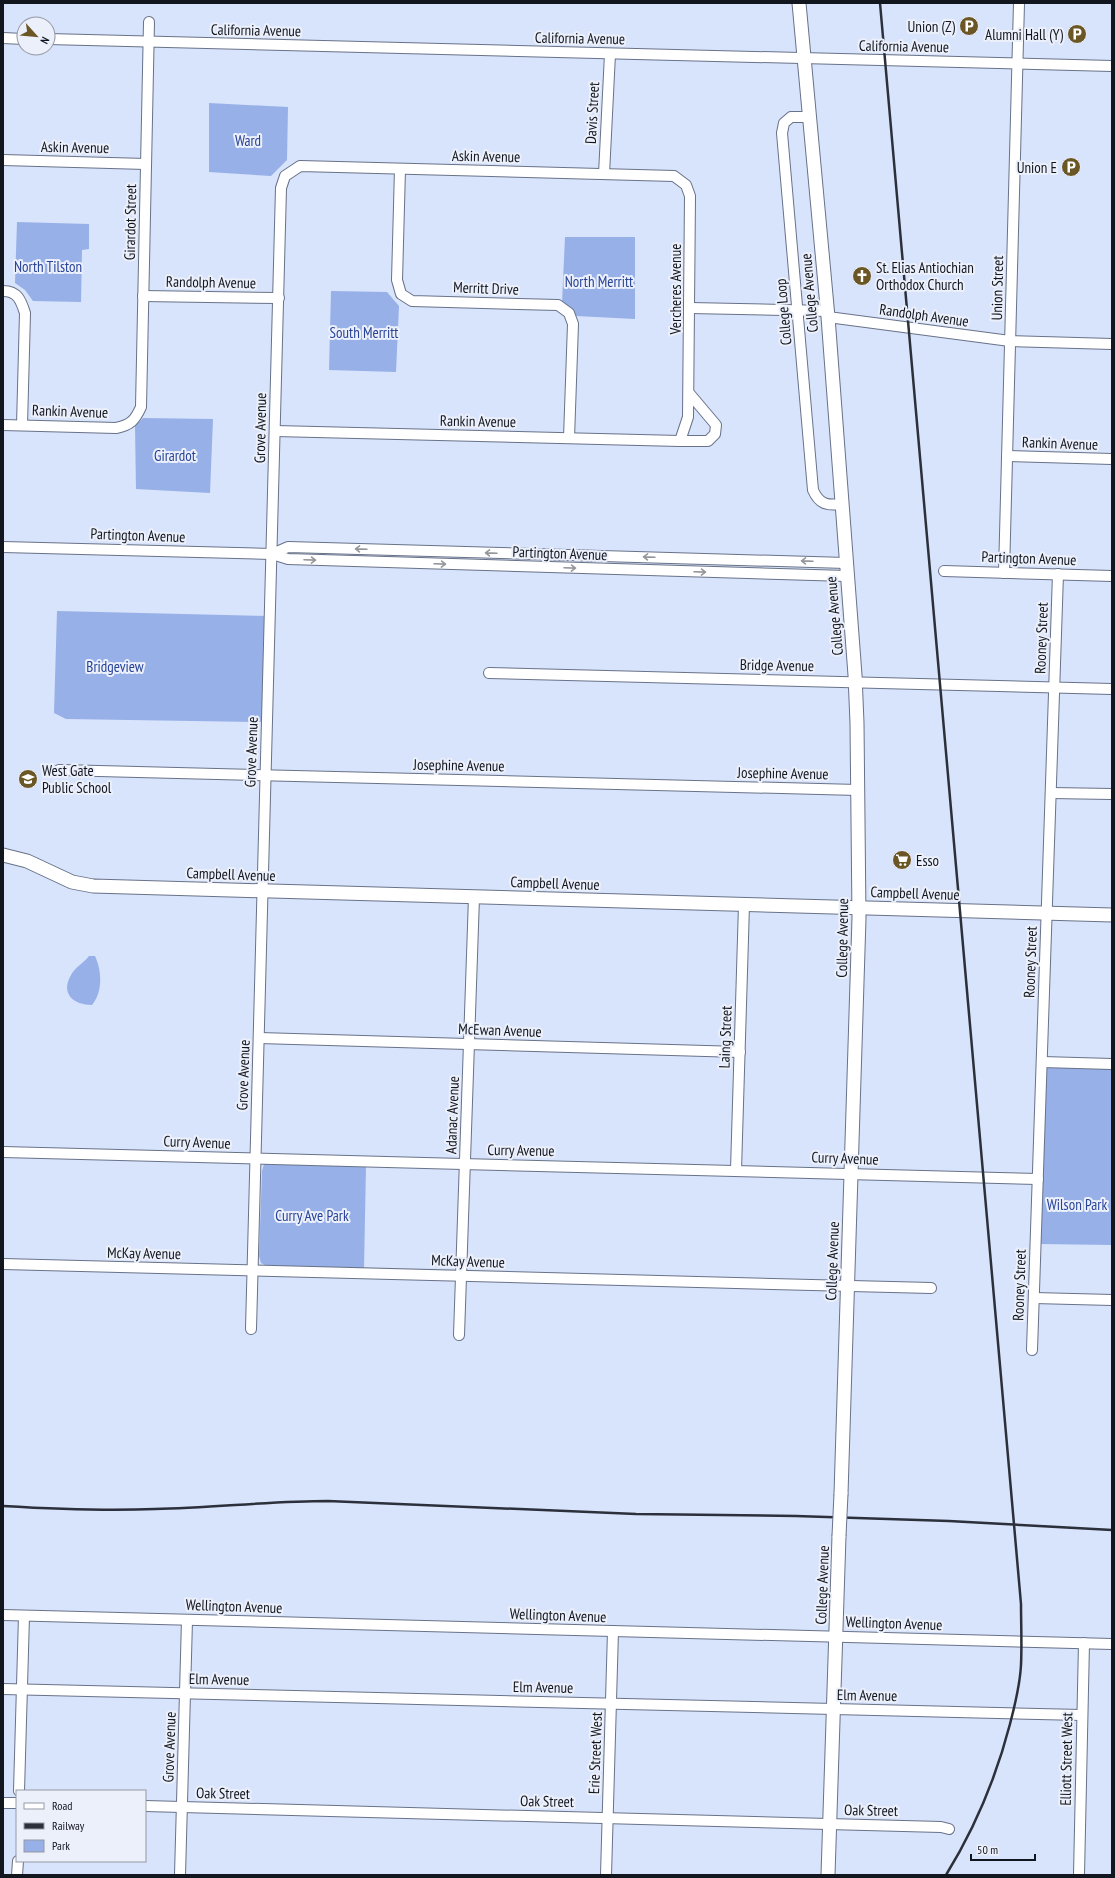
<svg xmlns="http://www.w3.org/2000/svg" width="1115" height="1878" font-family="'PT Sans Narrow',sans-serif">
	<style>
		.green { fill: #97b0e7 }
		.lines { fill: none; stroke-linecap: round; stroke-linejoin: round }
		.minor-casing { stroke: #687288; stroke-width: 12 }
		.tertiary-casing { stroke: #687288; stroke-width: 15 }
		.minor { stroke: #fff; stroke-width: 10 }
		.tertiary { stroke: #fff; stroke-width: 13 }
		.rail { stroke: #2b303b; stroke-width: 2.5 }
		.tertiary-bridge-casing { stroke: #687288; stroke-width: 15; stroke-linecap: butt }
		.tertiary-bridge { stroke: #fff; stroke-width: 13 }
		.oneway { stroke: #94969a }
		.labels { text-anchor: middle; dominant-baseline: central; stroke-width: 4; stroke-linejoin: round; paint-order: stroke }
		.poi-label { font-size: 15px; fill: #12161e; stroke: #ecf0fb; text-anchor: end }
		.street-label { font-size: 15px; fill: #12161e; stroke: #ecf0fb }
		.park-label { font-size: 15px; fill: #274398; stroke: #ecf0fb }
	</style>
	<rect width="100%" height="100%" fill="#d8e3fc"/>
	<g class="green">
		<polygon points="209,103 288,107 287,160 271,176 209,172"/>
		<polygon points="17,222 89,224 89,249 82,250 81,302 33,301 25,290 15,283"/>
		<polygon points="565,237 635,237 635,319 576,316 569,307 562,303"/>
		<polygon points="331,291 387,292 399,306 396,372 329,370"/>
		<polygon points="143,418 213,419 210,493 136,489 135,426"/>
		<polygon points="57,611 268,616 263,722 66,719 54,713"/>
		<path d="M89,956H95C102,971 103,992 92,1005C74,1005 60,994 71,975C75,967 84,963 89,956Z"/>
		<polygon points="1046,1067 1112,1069 1112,1245 1040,1244"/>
		<polygon points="272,1162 366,1165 364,1268 267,1266 261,1263 259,1256 262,1171 264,1164"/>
	</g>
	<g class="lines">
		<g class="minor-casing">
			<g id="minor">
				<polyline points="3,38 24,39"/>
				<polyline points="48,39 1112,66"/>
				<path d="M809,117H791L784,123L782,133L813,490C819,504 827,506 841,504"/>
				<polyline points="3,160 146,164"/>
				<polyline points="400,169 397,280 401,294 412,301 558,305 569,313 573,324 569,438"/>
				<polyline points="604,174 610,54"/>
				<path d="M3,291C18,291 21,301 25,313L22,425"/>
				<polyline points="143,296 279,298"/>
				<polyline points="690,308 827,311"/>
				<polyline points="828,317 1010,341 1112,344"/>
				<path d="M3,425L116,428C131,425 135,420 141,407L149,22"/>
				<polyline points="275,431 680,441"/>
				<polyline points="1007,456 1112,459"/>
				<polyline points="3,547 272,554 288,559 847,576"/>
				<polyline points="272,554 288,547 846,563"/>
				<polyline points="944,571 1112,576"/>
				<polyline points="1004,573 1019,3"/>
				<polyline points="489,673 1112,689"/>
				<polyline points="59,770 858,790"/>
				<polyline points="1051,793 1112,794"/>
				<polyline points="259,1038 740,1052"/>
				<polyline points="1042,1062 1112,1064"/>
				<polyline points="3,1152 1038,1179"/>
				<polyline points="736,1170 744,905"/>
				<polyline points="3,1264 931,1288"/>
				<polyline points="1034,1298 1112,1300"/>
				<polyline points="251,1329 281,188 285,176 300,166 674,176 686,185 690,196 688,417 680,441 708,441 715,434 716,425 689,393"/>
				<polyline points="459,1335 474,897"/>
				<polyline points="1032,1350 1058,574"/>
				<polyline points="3,1615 1112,1644"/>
				<polyline points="3,1689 1082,1715"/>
				<polyline points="19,1791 24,1616"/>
				<polyline points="3,1803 17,1803"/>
				<polyline points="145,1806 941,1827 949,1829"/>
				<polyline points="17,1875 18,1861"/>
				<polyline points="180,1875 187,1620"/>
				<polyline points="606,1875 613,1631"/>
				<polyline points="1079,1875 1084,1643"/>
			</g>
		</g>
		<g class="tertiary-casing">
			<g id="tertiary">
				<polyline points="799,3 828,317 855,675 857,723 859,918 841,1494"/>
				<polyline points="3,855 27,861 72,882 93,886 1112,915"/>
				<polyline points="828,1875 839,1536"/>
			</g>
		</g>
		<use href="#minor" class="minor"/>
		<use href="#tertiary" class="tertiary"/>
		<g class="rail">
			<path d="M880,3L1021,1604C1021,1624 1022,1644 1021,1665C1020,1685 1015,1705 1010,1724C996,1778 975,1828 946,1875"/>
			<path d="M3,1506C54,1509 104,1511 155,1509C213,1508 270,1501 328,1501L636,1514L796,1516L949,1521L1112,1530"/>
		</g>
		<g class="tertiary-bridge-casing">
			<polyline id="tertiary-bridge" points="839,1536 841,1494"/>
		</g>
		<use href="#tertiary-bridge" class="tertiary-bridge"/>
	</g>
	<defs><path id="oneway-shaft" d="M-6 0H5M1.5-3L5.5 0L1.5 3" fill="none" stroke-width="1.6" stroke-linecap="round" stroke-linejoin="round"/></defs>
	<g class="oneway">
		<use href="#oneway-shaft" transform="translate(361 549) rotate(-178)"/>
		<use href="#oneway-shaft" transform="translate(491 553) rotate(-178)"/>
		<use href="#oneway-shaft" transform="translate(649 557) rotate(-178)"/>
		<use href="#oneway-shaft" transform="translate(310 560) rotate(2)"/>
		<use href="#oneway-shaft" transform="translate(807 561) rotate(-178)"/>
		<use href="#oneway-shaft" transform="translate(440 564) rotate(2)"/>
		<use href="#oneway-shaft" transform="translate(570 568) rotate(2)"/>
		<use href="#oneway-shaft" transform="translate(700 572) rotate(2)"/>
	</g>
	<defs>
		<g id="parking-disc" transform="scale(1)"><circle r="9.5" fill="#6b5726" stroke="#ecf0fb"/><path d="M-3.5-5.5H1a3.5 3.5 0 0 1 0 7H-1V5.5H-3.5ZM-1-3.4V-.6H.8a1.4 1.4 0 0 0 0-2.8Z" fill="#fff"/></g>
		<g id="church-disc" transform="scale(1)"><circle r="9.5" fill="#6b5726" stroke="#ecf0fb"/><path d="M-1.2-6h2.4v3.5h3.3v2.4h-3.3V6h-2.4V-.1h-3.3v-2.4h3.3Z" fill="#fff"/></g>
		<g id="school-disc" transform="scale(1)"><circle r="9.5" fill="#6b5726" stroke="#ecf0fb"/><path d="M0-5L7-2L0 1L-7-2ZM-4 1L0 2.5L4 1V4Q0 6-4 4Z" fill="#fff"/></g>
		<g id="supermarket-disc" transform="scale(1)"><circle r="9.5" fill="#6b5726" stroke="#ecf0fb"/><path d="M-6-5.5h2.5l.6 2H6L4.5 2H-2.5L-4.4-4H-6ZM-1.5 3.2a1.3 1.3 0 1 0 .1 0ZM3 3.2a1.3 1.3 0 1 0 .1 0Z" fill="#fff"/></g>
	</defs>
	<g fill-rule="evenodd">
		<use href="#parking-disc" x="969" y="26"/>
		<use href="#parking-disc" x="1077" y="34"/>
		<use href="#parking-disc" x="1071" y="167"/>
		<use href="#church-disc" x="862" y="276"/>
		<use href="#school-disc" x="28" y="779"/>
		<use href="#supermarket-disc" x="902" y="860"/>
	</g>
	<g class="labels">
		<g class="poi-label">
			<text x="955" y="26">Union (Z)</text>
			<text x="1063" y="34">Alumni Hall (Y)</text>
			<text x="1057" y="167">Union E</text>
			<text x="876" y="267" text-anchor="start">St. Elias Antiochian<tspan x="876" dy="17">Orthodox Church</tspan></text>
			<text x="42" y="770" text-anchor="start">West Gate<tspan x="42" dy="17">Public School</tspan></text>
			<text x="916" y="860" text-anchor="start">Esso</text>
		</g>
		<g class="street-label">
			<text transform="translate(256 30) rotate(1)">California Avenue</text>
			<text transform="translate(580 38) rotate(1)">California Avenue</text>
			<text transform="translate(904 46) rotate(1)">California Avenue</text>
			<text transform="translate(592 113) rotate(-87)">Davis Street</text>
			<text transform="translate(75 147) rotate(1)">Askin Avenue</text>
			<text transform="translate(486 156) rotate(1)">Askin Avenue</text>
			<text transform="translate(130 222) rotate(-89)">Girardot Street</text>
			<text transform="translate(211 282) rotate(1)">Randolph Avenue</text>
			<text transform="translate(486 288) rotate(2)">Merritt Drive</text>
			<text transform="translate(997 288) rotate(-89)">Union Street</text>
			<text transform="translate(675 289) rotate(-90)">Vercheres Avenue</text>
			<text transform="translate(809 293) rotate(-95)">College Avenue</text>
			<text transform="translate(783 312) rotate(-95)">College Loop</text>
			<text transform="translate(924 315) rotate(8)">Randolph Avenue</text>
			<text transform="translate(70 411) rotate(2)">Rankin Avenue</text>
			<text transform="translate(478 421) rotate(1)">Rankin Avenue</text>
			<text transform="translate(260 428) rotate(-89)">Grove Avenue</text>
			<text transform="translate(1060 443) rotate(2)">Rankin Avenue</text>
			<text transform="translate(138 535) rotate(2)">Partington Avenue</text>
			<text transform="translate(560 553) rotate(2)">Partington Avenue</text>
			<text transform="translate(1029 558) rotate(2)">Partington Avenue</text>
			<text transform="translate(834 616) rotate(-95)">College Avenue</text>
			<text transform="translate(1041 638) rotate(-88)">Rooney Street</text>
			<text transform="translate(777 665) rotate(1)">Bridge Avenue</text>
			<text transform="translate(251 752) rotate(-88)">Grove Avenue</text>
			<text transform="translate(459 765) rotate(1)">Josephine Avenue</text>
			<text transform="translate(783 773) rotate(1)">Josephine Avenue</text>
			<text transform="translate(231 874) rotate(2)">Campbell Avenue</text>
			<text transform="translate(555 883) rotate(2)">Campbell Avenue</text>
			<text transform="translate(915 893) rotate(2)">Campbell Avenue</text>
			<text transform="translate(842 938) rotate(-89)">College Avenue</text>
			<text transform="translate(1030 962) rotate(-88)">Rooney Street</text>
			<text transform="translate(500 1030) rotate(2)">McEwan Avenue</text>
			<text transform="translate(725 1037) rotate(-88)">Laing Street</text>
			<text transform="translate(243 1075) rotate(-88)">Grove Avenue</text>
			<text transform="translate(452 1115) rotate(-88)">Adanac Avenue</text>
			<text transform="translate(197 1142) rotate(2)">Curry Avenue</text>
			<text transform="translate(521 1150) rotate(1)">Curry Avenue</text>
			<text transform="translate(845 1158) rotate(2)">Curry Avenue</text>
			<text transform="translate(144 1253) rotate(1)">McKay Avenue</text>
			<text transform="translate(468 1261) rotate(2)">McKay Avenue</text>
			<text transform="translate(832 1261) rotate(-88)">College Avenue</text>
			<text transform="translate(1019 1285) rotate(-88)">Rooney Street</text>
			<text transform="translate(822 1585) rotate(-88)">College Avenue</text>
			<text transform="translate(234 1606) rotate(2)">Wellington Avenue</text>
			<text transform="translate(558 1615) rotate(2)">Wellington Avenue</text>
			<text transform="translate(894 1623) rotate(2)">Wellington Avenue</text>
			<text transform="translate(219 1679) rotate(1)">Elm Avenue</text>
			<text transform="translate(543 1687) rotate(1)">Elm Avenue</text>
			<text transform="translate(867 1695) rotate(1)">Elm Avenue</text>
			<text transform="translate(169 1747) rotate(-88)">Grove Avenue</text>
			<text transform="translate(595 1753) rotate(-88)">Erie Street West</text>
			<text transform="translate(1066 1759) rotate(-89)">Elliott Street West</text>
			<text transform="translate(223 1793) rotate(1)">Oak Street</text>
			<text transform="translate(547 1801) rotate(1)">Oak Street</text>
			<text transform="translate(871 1810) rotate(1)">Oak Street</text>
		</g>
		<g class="park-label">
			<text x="248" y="140">Ward</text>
			<text x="48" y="266">North Tilston</text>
			<text x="599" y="281">North Merritt</text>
			<text x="364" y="332">South Merritt</text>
			<text x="175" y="455">Girardot</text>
			<text x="115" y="666">Bridgeview</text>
			<text x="1077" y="1204">Wilson Park</text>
			<text x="312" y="1215">Curry Ave Park</text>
		</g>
	</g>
	<rect width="1115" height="1878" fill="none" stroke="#12161e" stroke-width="8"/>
	<rect x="16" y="1790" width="130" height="72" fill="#ecf0fb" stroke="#9599a3"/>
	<rect x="24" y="1803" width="20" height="6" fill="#ffffff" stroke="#9599a3"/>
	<text x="52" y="1810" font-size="12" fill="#12161e">Road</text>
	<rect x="24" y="1823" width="20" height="6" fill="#2b303b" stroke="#9599a3"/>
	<text x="52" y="1830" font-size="12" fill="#12161e">Railway</text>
	<rect x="24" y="1840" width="20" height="12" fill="#97b0e7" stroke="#9599a3"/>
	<text x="52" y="1850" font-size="12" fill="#12161e">Park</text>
	<g transform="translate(36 36) rotate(117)"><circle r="19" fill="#ecf0fb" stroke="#9599a3"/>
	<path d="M0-3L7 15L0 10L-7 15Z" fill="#6b5726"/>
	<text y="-6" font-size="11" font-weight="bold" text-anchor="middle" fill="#12161e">N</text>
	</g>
	<path d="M971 1854v6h64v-6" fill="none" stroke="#12161e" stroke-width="2"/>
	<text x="977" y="1854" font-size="12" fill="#12161e" stroke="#ecf0fb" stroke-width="3" paint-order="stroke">50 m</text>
</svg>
